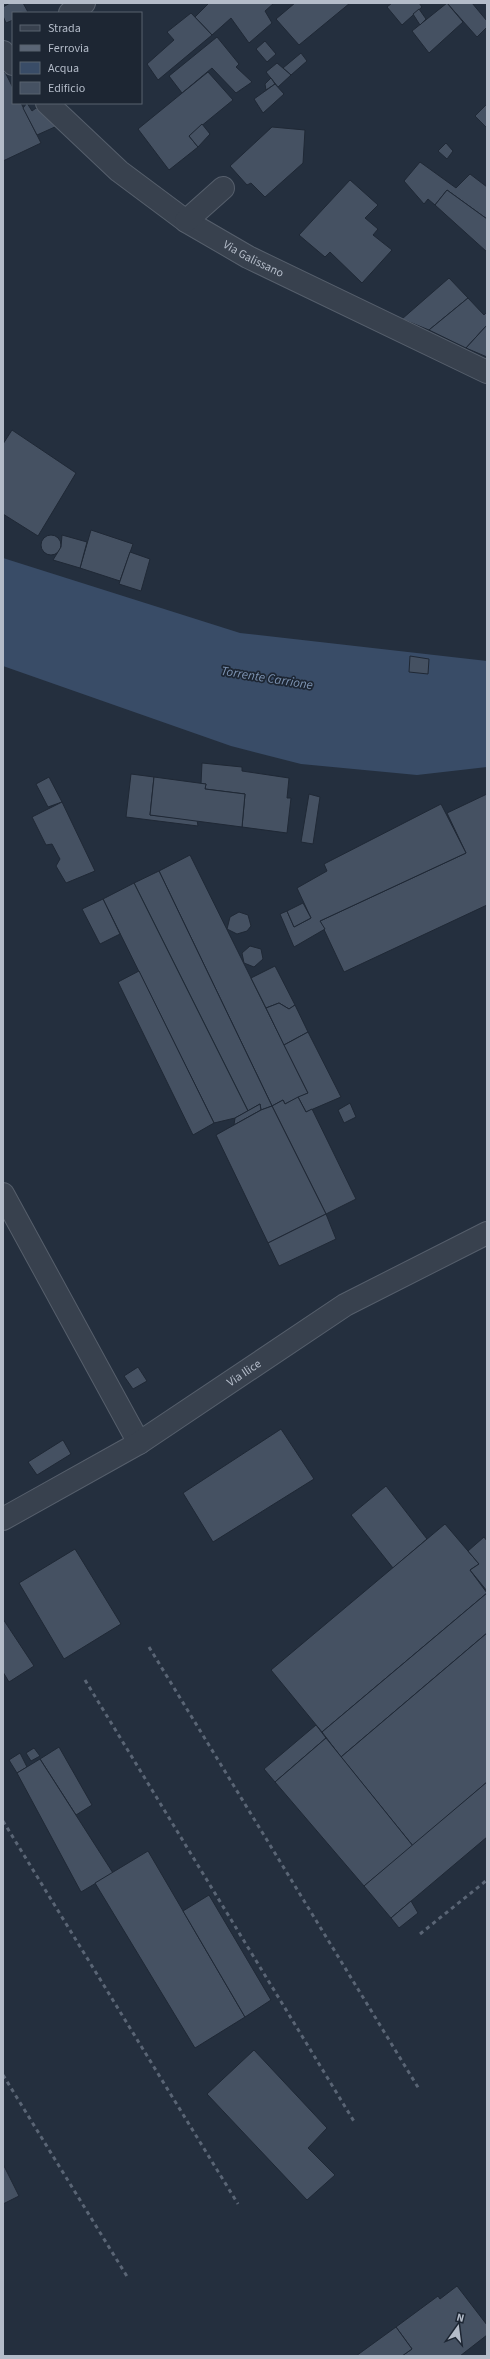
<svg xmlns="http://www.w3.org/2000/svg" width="490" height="2359" font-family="'Source Sans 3',sans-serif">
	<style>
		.water { fill: #394c67 }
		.building { fill: #455162; stroke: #1f2835 }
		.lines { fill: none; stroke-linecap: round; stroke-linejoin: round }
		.minor-casing { stroke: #565f6c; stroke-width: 24 }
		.minor { stroke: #38414e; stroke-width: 22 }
		.rail { stroke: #5a6575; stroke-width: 3; stroke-dasharray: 4 4; stroke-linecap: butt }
		.labels { text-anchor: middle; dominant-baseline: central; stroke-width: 3.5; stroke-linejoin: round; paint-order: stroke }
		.street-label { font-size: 12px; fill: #b4bcc9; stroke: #1d2633 }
		.water-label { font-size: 13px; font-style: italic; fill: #7c92b1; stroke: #1d2633 }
	</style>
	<rect width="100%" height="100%" fill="#242f3e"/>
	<polygon class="water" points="3,558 240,633 487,661 487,767 417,775 301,764 231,746 3,666"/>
	<g class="building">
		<polygon points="10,3 23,3 28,12 13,13 13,20 6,23 3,16 3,7"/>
		<polygon points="209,3 274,3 265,11 272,23 249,43 231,18 212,35 195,17"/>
		<polygon points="295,3 350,3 299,45 276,19"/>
		<polygon points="392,3 419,3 422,7 402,25 387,7"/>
		<polygon points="447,3 472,3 487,21 487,27 477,37"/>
		<polygon points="447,3 463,22 429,53 412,31"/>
		<polygon points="419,9 426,19 420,25 413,14"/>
		<polygon points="191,13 212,35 158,80 147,64 174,40 167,32"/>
		<polygon points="217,37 239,64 236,67 252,82 236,93 212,68 182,93 169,76"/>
		<polygon points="265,41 276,54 267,62 256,49"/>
		<polygon points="301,53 307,61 291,75 283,68"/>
		<polygon points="277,63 291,75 278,87 266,72"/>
		<polygon points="208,72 233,100 189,136 198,147 169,170 138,129"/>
		<polygon points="3,73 5,72 13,88 13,103 21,103 41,143 3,161"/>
		<polygon points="271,78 275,84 266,90 265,84"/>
		<polygon points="275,84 284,94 263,113 254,99"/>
		<polygon points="27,103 32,111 36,108 57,126 37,135 23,108"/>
		<polygon points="487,104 487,128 475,116"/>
		<polygon points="202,124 210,134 198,147 189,136"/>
		<polygon points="272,127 305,130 303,163 265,197 251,183 247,185 230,166"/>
		<polygon points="446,143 453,151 447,159 438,151"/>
		<polygon points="420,162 456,188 470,174 487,187 487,219 447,190 435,205 428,199 424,204 404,181"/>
		<polygon points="350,180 378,205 365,218 378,229 373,235 392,250 362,283 330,252 325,257 299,235"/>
		<polygon points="447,190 487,219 487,252 435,205"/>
		<polygon points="449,278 468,298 429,330 402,319"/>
		<polygon points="468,298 484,315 487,312 487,325 466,348 429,330"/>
		<polygon points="487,325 487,357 466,348"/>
		<polygon points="12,430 76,473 38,536 3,514 3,444"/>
		<polygon points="91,530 133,544 120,581 80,568"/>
		<circle cx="51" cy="545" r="10"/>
		<polygon points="62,535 87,542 80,568 53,560 61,547"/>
		<polygon points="130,552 150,559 141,591 119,584"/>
		<polygon points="410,656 429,659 428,674 409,672"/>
		<polygon points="202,763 242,767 242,771 289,778 287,798 291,798 287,833 242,827 245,794 205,789 206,784 201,784"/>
		<polygon points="131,774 154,777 150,815 197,820 198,826 126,817"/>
		<polygon points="49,777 62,802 48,807 36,784"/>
		<polygon points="154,777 206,784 205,789 245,794 242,827 150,815"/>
		<polygon points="309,794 320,797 313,844 301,842"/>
		<polygon points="487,794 487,905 344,972 320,921 466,853 447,813"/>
		<polygon points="62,802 95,871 66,883 56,866 60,859 52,844 46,845 32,817"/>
		<polygon points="441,804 466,853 320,921 325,929 294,947 280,914 287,911 294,927 311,918 297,888 327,871 324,864"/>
		<polygon points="190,855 308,1093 285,1104 283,1100 272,1106 159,871"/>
		<polygon points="159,871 272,1106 261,1110 260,1104 248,1111 134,883"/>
		<polygon points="134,883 248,1111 235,1118 214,1123 103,899"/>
		<polygon points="103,899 120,934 100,944 82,909"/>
		<polygon points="303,903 311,918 294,927 287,911"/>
		<polygon points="239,912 248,915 251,926 247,931 237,934 227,929 230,917"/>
		<polygon points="250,946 261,949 263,959 254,967 244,963 242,953"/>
		<polygon points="275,966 295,1005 289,1009 279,1003 266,1008 251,978"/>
		<polygon points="139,971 214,1123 193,1135 118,982"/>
		<polygon points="279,1003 289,1009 295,1005 308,1032 284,1045 266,1008"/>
		<polygon points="308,1032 341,1097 306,1112 298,1097 308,1093 284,1045"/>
		<polygon points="298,1097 306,1112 312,1109 356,1199 326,1214 272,1106 283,1100 285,1104"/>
		<polygon points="350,1103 356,1117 344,1123 338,1110"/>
		<polygon points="260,1104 261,1110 234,1125 235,1118"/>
		<polygon points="272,1106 326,1214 268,1243 216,1135 261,1110"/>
		<polygon points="326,1214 336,1239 279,1266 268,1243"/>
		<polygon points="138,1367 147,1381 133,1389 124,1376"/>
		<polygon points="281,1429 314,1479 213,1542 183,1493"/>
		<polygon points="63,1440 71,1454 37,1475 28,1462"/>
		<polygon points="386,1486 427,1539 393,1568 351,1515"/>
		<polygon points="445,1524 479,1564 470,1570 487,1593 322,1732 271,1670"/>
		<polygon points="484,1537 487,1541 487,1591 470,1570 479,1564 468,1551"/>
		<polygon points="75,1549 121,1624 64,1659 19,1583"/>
		<polygon points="487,1593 487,1633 341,1757 322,1732"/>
		<polygon points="3,1619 34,1666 9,1682 3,1672"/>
		<polygon points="487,1633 487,1782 413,1846 341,1757"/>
		<polygon points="316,1725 326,1738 275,1782 264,1769"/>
		<polygon points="326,1738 413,1846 364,1886 275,1782"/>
		<polygon points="59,1747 92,1805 76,1815 40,1759"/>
		<polygon points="34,1748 40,1756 31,1761 26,1753"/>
		<polygon points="20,1753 27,1767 17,1773 9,1760"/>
		<polygon points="40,1759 113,1873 81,1892 17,1773"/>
		<polygon points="487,1782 487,1837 391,1918 364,1886"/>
		<polygon points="148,1851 245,2017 195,2048 95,1883"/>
		<polygon points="209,1895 271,2000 245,2017 183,1911"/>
		<polygon points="411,1901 418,1913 399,1928 391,1918"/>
		<polygon points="254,2050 327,2128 308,2148 335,2175 307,2200 207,2094"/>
		<polygon points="3,2164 19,2196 3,2204"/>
		<polygon points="457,2286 487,2325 487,2335 460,2356 402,2356 412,2349 396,2327 438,2296 440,2299"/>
		<polygon points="396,2327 412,2349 402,2356 356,2356"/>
	</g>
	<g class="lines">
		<g class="minor-casing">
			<g id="minor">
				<polyline points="70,13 84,3"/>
				<polyline points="3,52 13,64"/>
				<path id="s1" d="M47,103L119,171L186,221L248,257L487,372"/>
				<polyline points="186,221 223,188"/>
				<polyline points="3,1194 139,1443"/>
				<path id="s2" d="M3,1519L139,1443L345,1305L487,1233"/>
			</g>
		</g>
		<use href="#minor" class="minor"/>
		<g class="rail">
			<polyline points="149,1647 419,2089"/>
			<polyline points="85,1680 355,2123"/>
			<polyline points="3,1821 238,2204"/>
			<polyline points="420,1934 487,1880"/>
			<polyline points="3,2075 128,2278"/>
		</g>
	</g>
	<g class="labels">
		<g class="street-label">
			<text stroke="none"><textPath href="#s1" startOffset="260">Via Galissano</textPath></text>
			<text stroke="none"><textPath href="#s2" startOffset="282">Via Ilice</textPath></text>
		</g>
		<g class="water-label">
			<text transform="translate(267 678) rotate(9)">Torrente Carrione</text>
		</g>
	</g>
	<rect width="490" height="2359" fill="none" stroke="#b4bcc9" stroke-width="8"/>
	<rect x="12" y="12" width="130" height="92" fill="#1d2633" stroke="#59626f"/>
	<rect x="20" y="25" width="20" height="6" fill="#38414e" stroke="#59626f"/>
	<text x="48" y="32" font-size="12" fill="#b4bcc9">Strada</text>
	<rect x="20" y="45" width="20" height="6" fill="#5a6575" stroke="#59626f"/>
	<text x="48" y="52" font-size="12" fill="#b4bcc9">Ferrovia</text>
	<rect x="20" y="62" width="20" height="12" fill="#394c67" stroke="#59626f"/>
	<text x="48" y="72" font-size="12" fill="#b4bcc9">Acqua</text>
	<rect x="20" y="82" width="20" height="12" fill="#455162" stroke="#59626f"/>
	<text x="48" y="92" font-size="12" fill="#b4bcc9">Edificio</text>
	<g transform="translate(458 2327) rotate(14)" stroke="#1d2633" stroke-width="3" paint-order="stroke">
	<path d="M0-3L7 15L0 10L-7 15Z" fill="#b4bcc9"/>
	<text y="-6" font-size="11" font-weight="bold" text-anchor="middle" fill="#b4bcc9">N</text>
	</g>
</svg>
